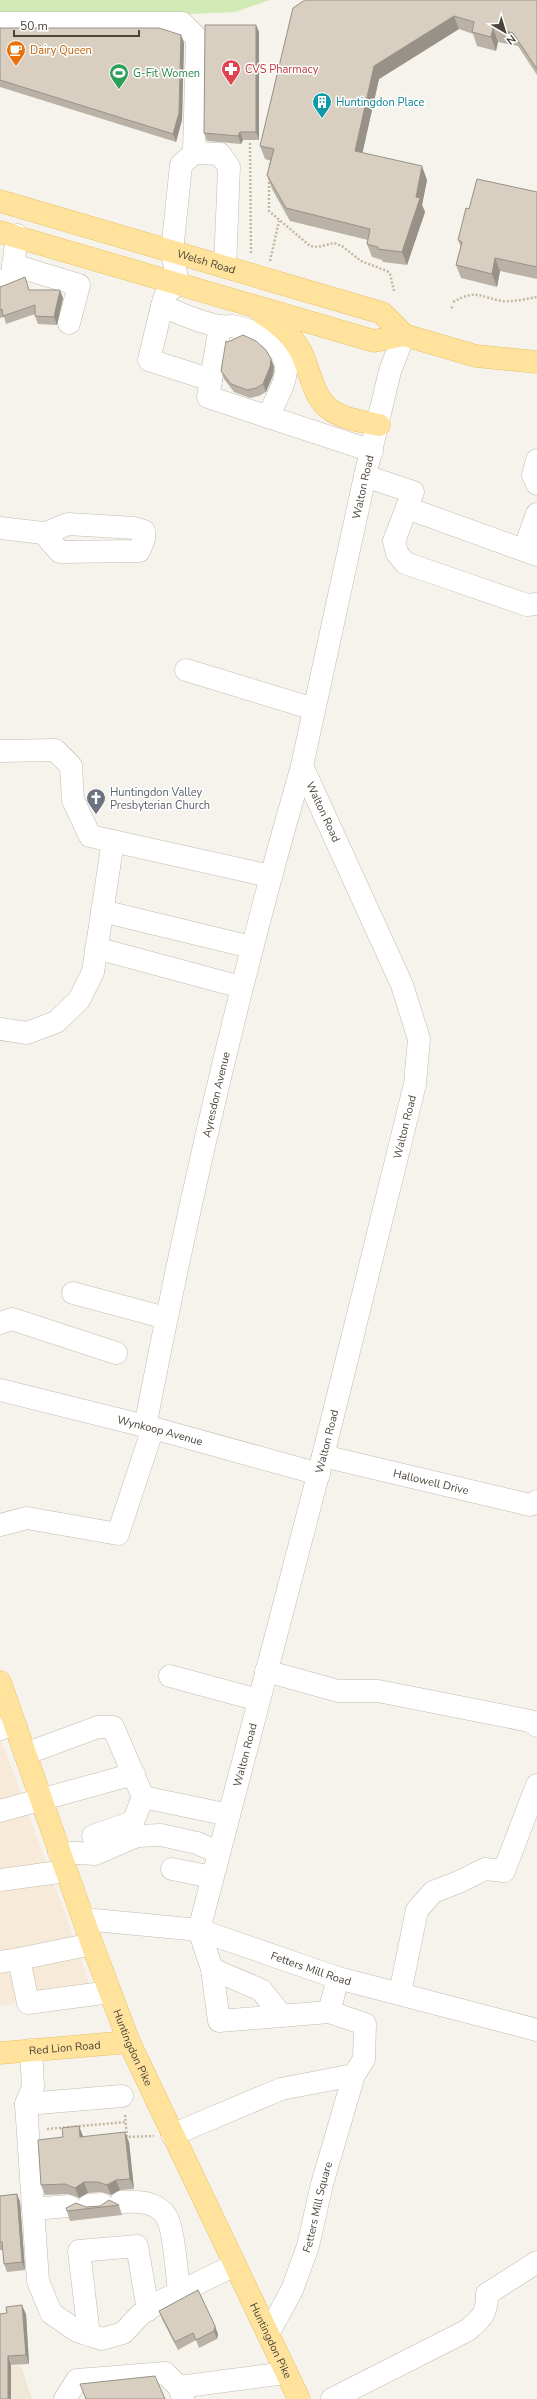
<svg xmlns="http://www.w3.org/2000/svg" width="537" height="2399" font-family="'Nunito Sans',sans-serif">
	<style>
		.commercial { fill: #f7ead8 }
		.education { fill: #efe8d6 }
		.green { fill: #d2eab5 }
		.lines { fill: none; stroke-linecap: round; stroke-linejoin: round }
		.minor-casing { stroke: #c2bbae; stroke-width: 23 }
		.major-casing { stroke: #e6c16a; stroke-width: 23 }
		.path { stroke: #c4b79f; stroke-width: 2.5; stroke-dasharray: 2 2; stroke-linecap: butt }
		.minor { stroke: #fff; stroke-width: 22 }
		.major { stroke: #ffe39c; stroke-width: 22 }
		.wall { fill: #bab2a6 }
		.shaded-wall { fill: #979187 }
		.building { fill: #d8cfc1; stroke: #979187 }
		.labels { text-anchor: middle; dominant-baseline: central; stroke-width: 3; stroke-linejoin: round; paint-order: stroke }
		.food-label { font-size: 11px; fill: #c56008; stroke: #fff; text-anchor: start }
		.health-label { font-size: 11px; fill: #be3a42; stroke: #fff; text-anchor: start }
		.leisure-label { font-size: 11px; fill: #27864d; stroke: #fff; text-anchor: start }
		.culture-label { font-size: 11px; fill: #0d838f; stroke: #fff; text-anchor: start }
		.street-label { font-size: 11px; fill: #4b4439; stroke: #fff }
		.worship-label { font-size: 11px; fill: #5b616d; stroke: #fff; text-anchor: start }
	</style>
	<rect width="100%" height="100%" fill="#f6f3ec"/>
	<polygon class="commercial" points="0,1737 73,1936 92,1992 0,2006"/>
	<polygon class="education" points="21,2366 32,2399 0,2399 0,2367"/>
	<polygon class="green" points="0,0 270,0 235,12 97,18 0,16"/>
	<g class="lines">
		<g class="minor-casing">
			<g id="minor">
				<polyline points="0,23 182,23 197,38 194,153 181,165 172,252 178,283 166,294 162,306 149,360 211,380"/>
				<polyline points="194,153 220,154 229,167 225,267"/>
				<polyline points="13,265 79,285 69,323"/>
				<polyline points="0,283 12,276 17,235"/>
				<path d="M162,306C180,313 200,323 220,326C224,327 228,326 232,326C252,329 283,342 286,365C288,381 274,402 268,417"/>
				<polyline points="220,326 208,397 372,451"/>
				<polyline points="537,460 533,475 537,484"/>
				<polyline points="365,476 413,492 394,541 397,553 405,563 527,605 537,604"/>
				<polyline points="407,508 537,555"/>
				<polyline points="0,528 43,533 46,533 68,524 134,528 144,531 144,539 139,551 60,552 43,533"/>
				<polyline points="524,550 537,514"/>
				<polyline points="186,670 314,709"/>
				<polyline points="0,751 55,750 71,766 73,800 90,836 270,876"/>
				<polyline points="102,911 251,947"/>
				<polyline points="96,948 241,987"/>
				<polyline points="0,1029 27,1033 56,1022 79,1000 93,972 113,841"/>
				<polyline points="73,1293 166,1318"/>
				<polyline points="0,1323 12,1319 116,1353"/>
				<path id="s1" d="M0,1390L153,1428L319,1474"/>
				<path id="s2" d="M145,1427C188,1204 239,983 302,766"/>
				<path id="s3" d="M323,1456L530,1505L537,1501"/>
				<polyline points="0,1525 27,1518 118,1534 153,1428"/>
				<polyline points="266,1671 338,1691 378,1691 530,1721 537,1726"/>
				<polyline points="170,1676 258,1700"/>
				<polyline points="0,1729 15,1724"/>
				<polyline points="25,1754 98,1727 113,1727 143,1797"/>
				<polyline points="0,1811 134,1774"/>
				<polyline points="93,1836 133,1822 143,1797 229,1815"/>
				<polyline points="59,1852 95,1854 137,1836 161,1835 197,1843 219,1853"/>
				<polyline points="172,1869 212,1877"/>
				<polyline points="0,1880 66,1871"/>
				<path id="s4" d="M84,1919L199,1930L338,1978L537,2030"/>
				<polyline points="92,1944 19,1959 28,2003 110,1992"/>
				<polyline points="0,1962 19,1959"/>
				<polyline points="212,1969 261,1990 282,2016"/>
				<polyline points="400,1993 417,1910 433,1892 461,1881 485,1869 504,1871 537,1785"/>
				<path id="s5" d="M329,2012L219,2021L212,1969L199,1930L323,1456L415,1084L419,1039L402,985L302,766L365,476L390,371L404,335"/>
				<polyline points="31,2050 33,2087 26,2104 38,2281 51,2313 77,2331 102,2339 123,2333 140,2315 157,2303 235,2265"/>
				<polyline points="26,2104 122,2096"/>
				<polyline points="172,2135 281,2089 354,2075 364,2059 365,2024 329,2012 338,1978"/>
				<path d="M121,2202C137,2201 156,2201 166,2216C174,2227 177,2276 179,2292"/>
				<polyline points="89,2205 102,2204"/>
				<polyline points="33,2209 69,2206"/>
				<path id="s6" d="M268,2334L292,2290L308,2246L322,2184L354,2075"/>
				<polyline points="89,2335 79,2251 137,2246 148,2310"/>
				<polyline points="179,2387 286,2373"/>
				<polyline points="65,2399 77,2380 165,2373 179,2387 183,2399"/>
				<path d="M332,2399L468,2330C483,2317 487,2313 487,2294L537,2262"/>
			</g>
		</g>
		<g class="major-casing">
			<g id="major">
				<path id="s7" d="M0,201L382,313L404,335"/>
				<polyline points="0,232 374,341 404,335 476,356 537,362"/>
				<path d="M263,314C279,324 292,335 301,352C310,370 312,393 327,407C341,419 361,421 379,425"/>
				<path id="s8" d="M0,1682L92,1944L129,2042L299,2399"/>
				<path id="s9" d="M0,2053L129,2042"/>
			</g>
		</g>
		<g class="path">
			<polyline points="250,143 251,255"/>
			<polyline points="270,169 270,162"/>
			<polyline points="269,178 269,211 310,246 318,247 334,243 342,246 361,261 387,271 390,274 394,291"/>
			<polyline points="270,261 279,221"/>
			<path d="M453,302C478,288 480,298 503,301C514,302 526,299 537,297"/>
			<polyline points="451,308 454,306"/>
			<polyline points="125,2115 127,2137 154,2136"/>
			<polyline points="47,2129 126,2122"/>
		</g>
		<use href="#minor" class="minor"/>
		<use href="#major" class="major"/>
	</g>
	<g class="wall">
		<polygon points="537,0 537,75 518,46 498,42 496,51 477,46 473,34 459,29 379,79 362,153 427,180 422,205 425,212 407,265 383,262 382,260 372,257 367,244 368,240 290,221 272,189 267,175 271,161 265,159 260,146 293,8"/>
		<polygon points="256,25 259,32 259,140 243,140 241,144 207,141 204,133"/>
		<polygon points="0,28 181,35 184,43 182,120 176,142 0,87"/>
		<polygon points="537,192 537,279 500,271 497,287 461,278 456,265 461,247 458,240 469,209"/>
		<polygon points="0,287 30,290 63,298 57,325 38,324 35,316 35,314 6,324 4,317 0,318"/>
		<polygon points="228,342 271,359 274,367 273,375 266,392 259,396 250,398 234,392 224,379 221,371"/>
		<polygon points="83,2136 83,2137 129,2142 134,2189 120,2190 111,2195 101,2192 88,2193 79,2198 68,2194 45,2195 41,2185"/>
		<polygon points="17,2194 20,2202 25,2270 7,2272 4,2264 3,2250 0,2250 0,2196"/>
		<polygon points="119,2205 122,2215 70,2221 67,2211 86,2207"/>
		<polygon points="198,2290 218,2334 217,2339 199,2348 196,2340 178,2350 162,2319 159,2311"/>
		<polygon points="0,2314 26,2314 29,2364 11,2365 11,2399 0,2399"/>
	</g>
	<g class="shaded-wall">
		<polygon points="454,16 459,29 379,79 360,164 355,151 374,66"/>
		<polygon points="256,25 259,32 259,140 256,132"/>
		<polygon points="493,28 498,42 496,51 491,37"/>
		<polygon points="181,35 184,43 182,120 176,142 173,134"/>
		<polygon points="240,132 243,140 241,144 238,136"/>
		<polygon points="422,166 427,180 422,205 425,212 407,265 402,252 416,197"/>
		<polygon points="495,258 500,271 497,287 492,274"/>
		<polygon points="60,290 63,298 57,325 54,317"/>
		<polygon points="271,359 274,367 273,375 266,392 263,384"/>
		<polygon points="79,2126 83,2136 84,2147 80,2137"/>
		<polygon points="125,2132 129,2142 134,2189 130,2179"/>
		<polygon points="116,2180 120,2190 111,2195 107,2185"/>
		<polygon points="84,2182 88,2193 79,2198 75,2188"/>
		<polygon points="17,2194 20,2202 25,2270 22,2262"/>
		<polygon points="22,2305 26,2314 29,2364 26,2355"/>
		<polygon points="215,2326 218,2334 217,2339 214,2331"/>
		<polygon points="8,2356 11,2365 11,2399 8,2399"/>
	</g>
	<g class="building">
		<polygon points="305,0 537,0 537,69 513,33 493,28 491,37 472,32 474,22 454,16 374,66 355,151 422,166 416,197 420,198 402,252 378,249 378,247 367,244 370,229 286,208 267,175 274,149 260,146 293,8"/>
		<polygon points="205,25 256,25 256,132 240,132 238,136 204,133"/>
		<polygon points="0,28 159,28 181,35 179,113 173,134 0,80"/>
		<polygon points="477,179 537,192 537,267 495,258 492,274 456,265 462,242 458,240 466,208 469,209"/>
		<polygon points="25,277 29,290 60,290 54,317 35,316 35,305 3,316 2,309 0,310 0,287 3,286"/>
		<polygon points="243,335 256,341 266,350 271,359 270,367 263,384 256,388 247,390 231,384 221,371 226,341 228,342"/>
		<polygon points="79,2126 80,2137 125,2132 130,2179 116,2180 107,2185 98,2182 84,2182 75,2188 65,2184 41,2185 38,2140 63,2137 62,2128"/>
		<polygon points="17,2194 22,2262 4,2264 2,2242 0,2242 0,2196"/>
		<polygon points="109,2200 119,2205 67,2211 66,2208 76,2203 86,2207 100,2206"/>
		<polygon points="198,2290 215,2326 214,2331 196,2340 193,2333 175,2342 159,2311"/>
		<polygon points="22,2305 26,2355 8,2356 8,2399 0,2399 0,2314 7,2313 6,2307"/>
		<polygon points="155,2376 165,2399 86,2399 80,2384"/>
	</g>
	<defs>
		<g id="cafe-pin" transform="scale(1)"><path d="M0 17L-7.5 6A9.5 9.5 0 1 1 7.5 6Z" fill="#e8710a" stroke="#fff"/><path d="M-5.5-4.5H6V0H3Q3 3.5 0 3.5H-2.5Q-5.5 3.5-5.5 0ZM3-3.2v2h1.7v-2ZM-6 4.5H4V6H-6Z" fill="#fff"/></g>
		<g id="pharmacy-pin" transform="scale(1)"><path d="M0 17L-7.5 6A9.5 9.5 0 1 1 7.5 6Z" fill="#e0444e" stroke="#fff"/><path d="M-2-6h4v4h4v4h-4v4h-4v-4h-4v-4h4Z" fill="#fff"/></g>
		<g id="stadium-pin" transform="scale(1)"><path d="M0 17L-7.5 6A9.5 9.5 0 1 1 7.5 6Z" fill="#2e9e5b" stroke="#fff"/><path d="M0-5a6.5 5 0 1 0 0 10a6.5 5 0 1 0 0-10ZM-3.5-1.8h7v3.6h-7Z" fill="#fff"/></g>
		<g id="building-pin" transform="scale(1)"><path d="M0 17L-7.5 6A9.5 9.5 0 1 1 7.5 6Z" fill="#0f9aa8" stroke="#fff"/><path d="M-4-6H4V6H1V3H-1V6H-4ZM-2.5-4.3h1.7v1.8h-1.7ZM.8-4.3h1.7v1.8H.8ZM-2.5-1h1.7V.8h-1.7ZM.8-1h1.7V.8H.8Z" fill="#fff"/></g>
		<g id="church-pin" transform="scale(1)"><path d="M0 17L-7.5 6A9.5 9.5 0 1 1 7.5 6Z" fill="#6b7280" stroke="#fff"/><path d="M-1.2-6h2.4v3.5h3.3v2.4h-3.3V6h-2.4V-.1h-3.3v-2.4h3.3Z" fill="#fff"/></g>
	</defs>
	<g fill-rule="evenodd">
		<use href="#cafe-pin" x="16" y="50"/>
		<use href="#pharmacy-pin" x="231" y="69"/>
		<use href="#stadium-pin" x="119" y="73"/>
		<use href="#building-pin" x="322" y="102"/>
		<use href="#church-pin" x="96" y="798"/>
	</g>
	<g class="labels">
		<g class="food-label">
			<text x="30" y="50">Dairy Queen</text>
		</g>
		<g class="health-label">
			<text x="245" y="69">CVS Pharmacy</text>
		</g>
		<g class="leisure-label">
			<text x="133" y="73">G-Fit Women</text>
		</g>
		<g class="culture-label">
			<text x="336" y="102">Huntingdon Place</text>
		</g>
		<g class="street-label">
			<text stroke="none"><textPath href="#s7" startOffset="215">Welsh Road</textPath></text>
			<text stroke="none"><textPath href="#s5" startOffset="1705">Walton Road</textPath></text>
			<text transform="translate(323 812) rotate(65)">Walton Road</text>
			<text stroke="none"><textPath href="#s2" startOffset="340">Ayresdon Avenue</textPath></text>
			<text stroke="none"><textPath href="#s5" startOffset="1033">Walton Road</textPath></text>
			<text stroke="none"><textPath href="#s1" startOffset="165">Wynkoop Avenue</textPath></text>
			<text stroke="none"><textPath href="#s5" startOffset="709">Walton Road</textPath></text>
			<text stroke="none"><textPath href="#s3" startOffset="111">Hallowell Drive</textPath></text>
			<text stroke="none"><textPath href="#s5" startOffset="385">Walton Road</textPath></text>
			<text stroke="none"><textPath href="#s4" startOffset="234">Fetters Mill Road</textPath></text>
			<text stroke="none"><textPath href="#s9" startOffset="65">Red Lion Road</textPath></text>
			<text stroke="none"><textPath href="#s8" startOffset="389">Huntingdon Pike</textPath></text>
			<text stroke="none"><textPath href="#s6" startOffset="137">Fetters Mill Square</textPath></text>
			<text stroke="none"><textPath href="#s8" startOffset="713">Huntingdon Pike</textPath></text>
		</g>
		<g class="worship-label">
			<text x="110" y="792">Huntingdon Valley<tspan x="110" dy="13">Presbyterian Church</tspan></text>
		</g>
	</g>
	<g transform="translate(505 32) rotate(142)" stroke="#ffffff" stroke-width="3" paint-order="stroke">
	<path d="M0-3L7 15L0 10L-7 15Z" fill="#4b4439"/>
	<text y="-6" font-size="11" font-weight="bold" text-anchor="middle" fill="#4b4439">N</text>
	</g>
	<path d="M14 30v6h125v-6" fill="none" stroke="#4b4439" stroke-width="2"/>
	<text x="20" y="30" font-size="12" fill="#4b4439" stroke="#ffffff" stroke-width="3" paint-order="stroke">50 m</text>
</svg>
